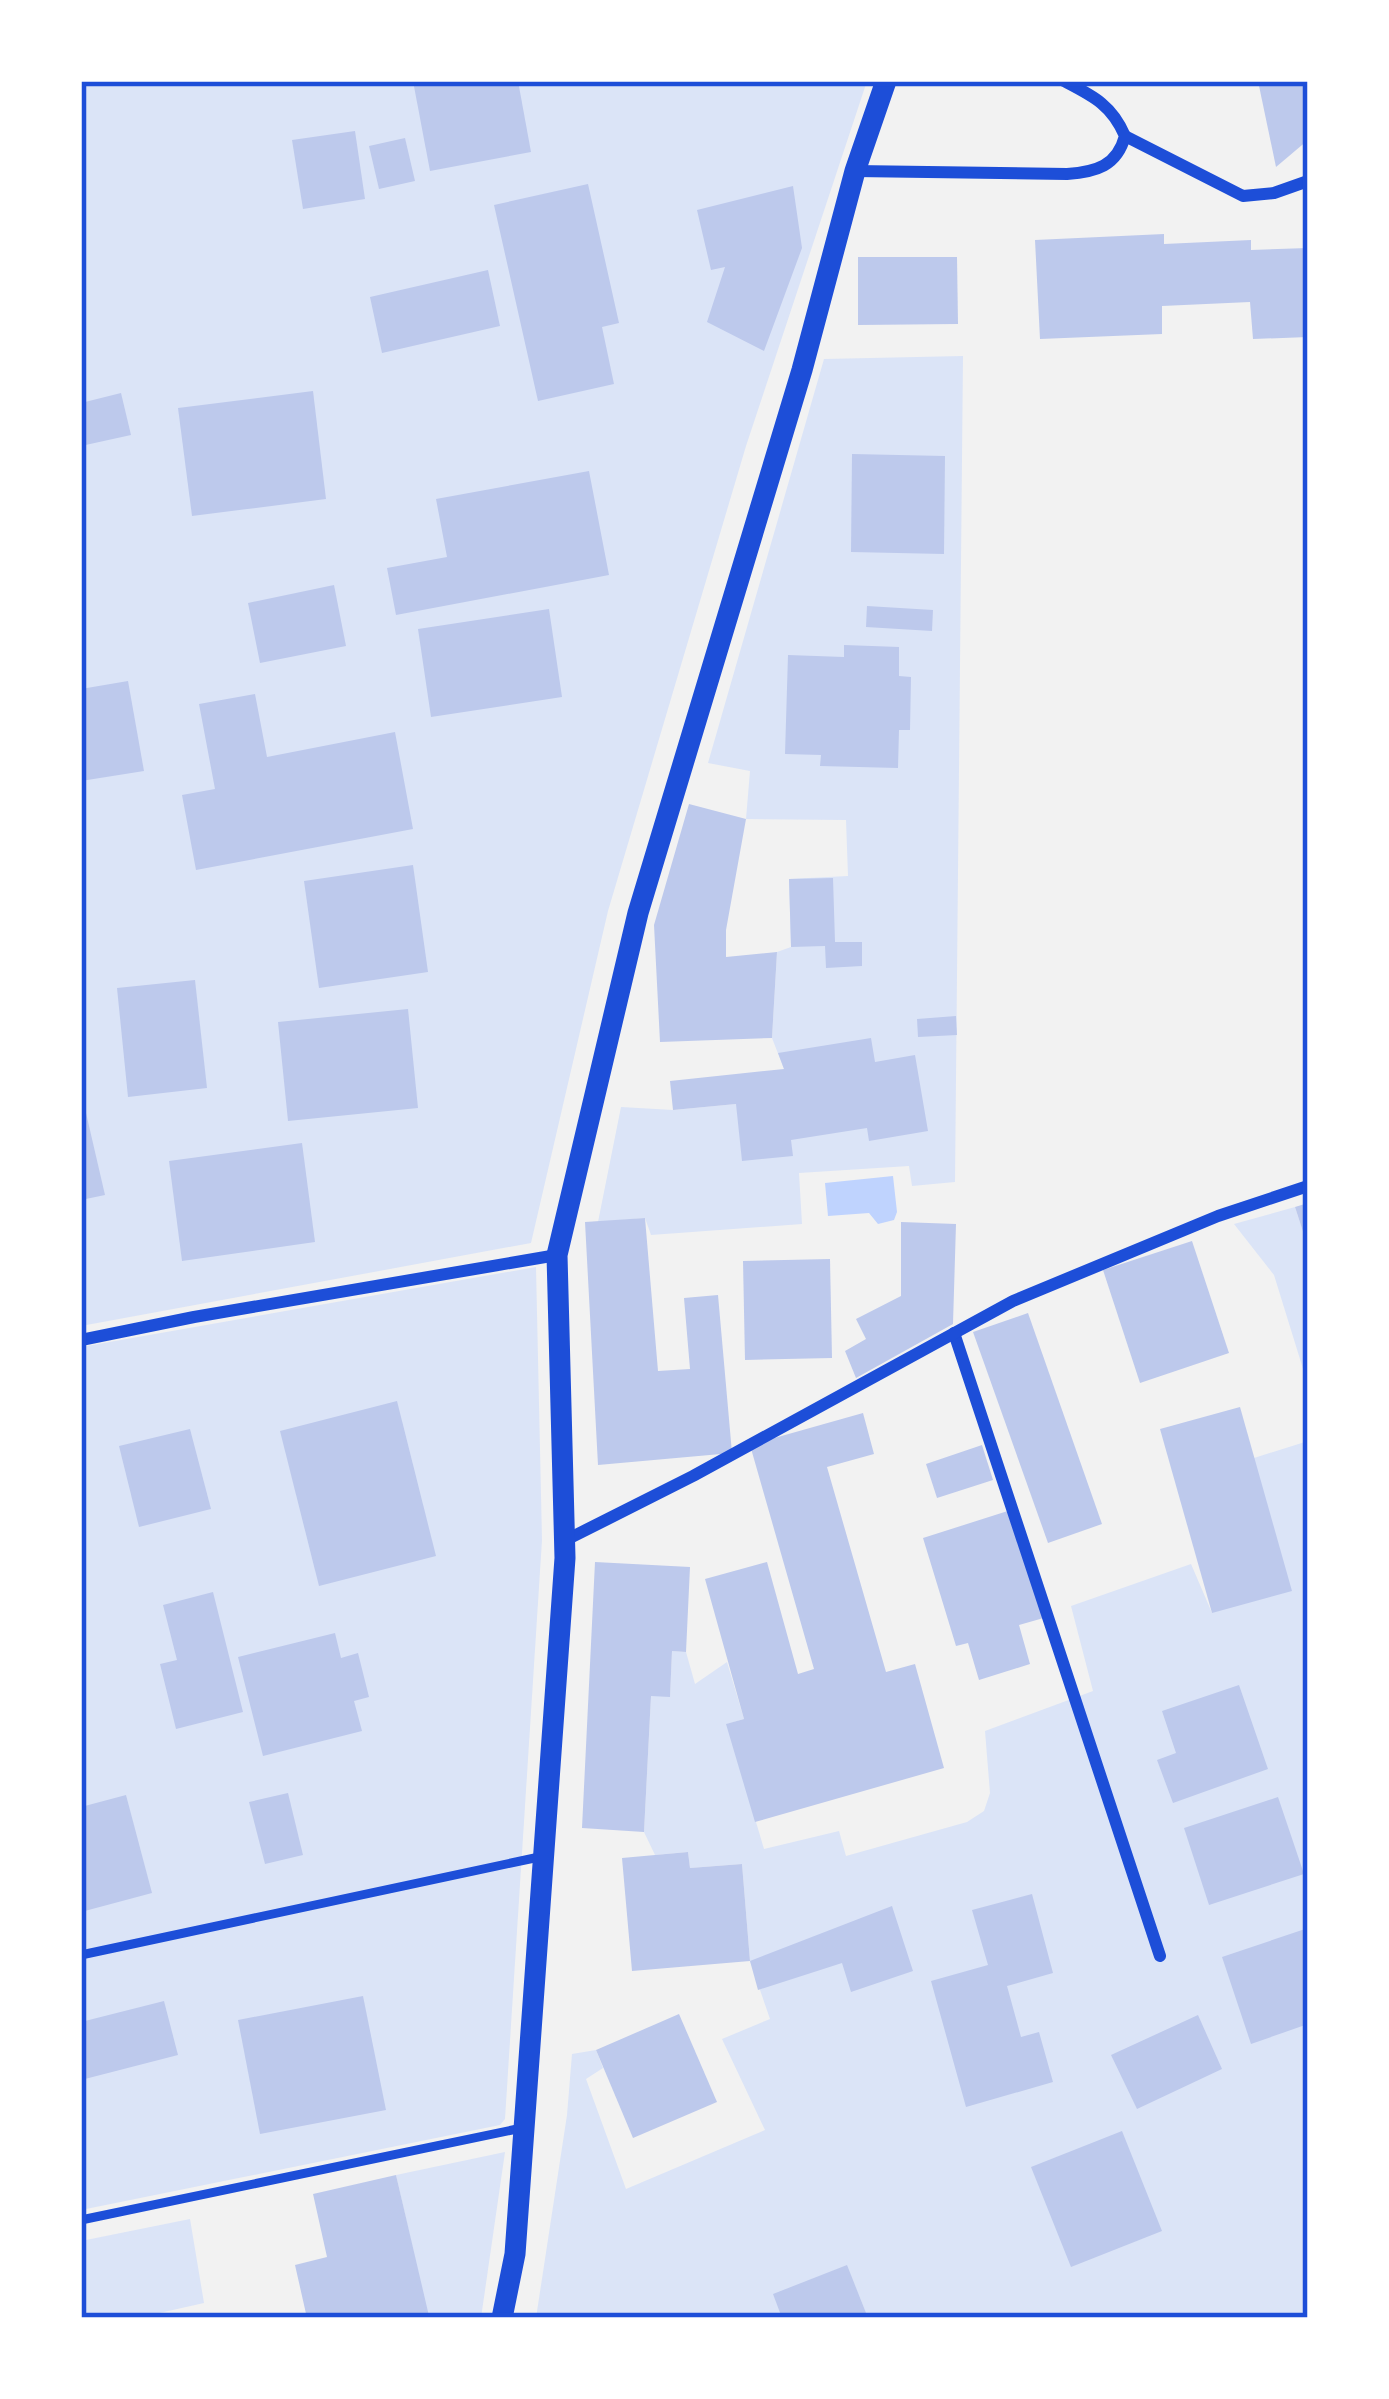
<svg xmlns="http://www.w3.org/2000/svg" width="1389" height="2399" font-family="Montserrat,sans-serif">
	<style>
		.green { fill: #dbe4f7 }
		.water { fill: #bfd3fe }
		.building { fill: #bdc9ec }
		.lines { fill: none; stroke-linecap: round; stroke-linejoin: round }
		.service { stroke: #1d4ed8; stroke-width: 9 }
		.minor { stroke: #1d4ed8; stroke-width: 12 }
		.tertiary { stroke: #1d4ed8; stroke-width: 21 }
		.neatline { fill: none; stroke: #1d4ed8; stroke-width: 4.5 }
	</style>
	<rect width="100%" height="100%" fill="#f2f2f2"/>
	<g class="green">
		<polygon points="81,81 867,81 746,446 608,911 531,1243 81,1326"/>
		<polygon points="963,356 955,1182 912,1186 909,1166 799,1173 802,1224 651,1235 645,1218 598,1222 621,1107 673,1110 736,1104 792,1155 784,1069 772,1038 777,952 791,947 789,879 848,876 846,820 746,819 750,771 708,763 824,359"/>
		<polygon points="1295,1207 1308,1247 1308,1385 1274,1275 1234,1224"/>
		<polygon points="536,1267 542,1540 505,2119 500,2125 81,2210 81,1347"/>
		<polygon points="1308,1441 1308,2318 536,2318 567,2115 572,2054 596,2050 603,2068 586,2079 626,2189 765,2130 722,2039 770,2019 750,1961 742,1864 690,1868 688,1852 655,1855 644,1832 651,1696 670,1696 672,1651 686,1652 695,1684 727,1662 744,1719 727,1724 764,1849 839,1831 846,1856 967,1822 984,1811 990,1793 985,1731 1093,1691 1071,1606 1191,1564 1212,1613 1254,1458"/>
		<polygon points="505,2152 481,2318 422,2318 428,2316 396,2175"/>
		<polygon points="190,2219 204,2303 137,2318 81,2318 81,2241"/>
	</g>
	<polygon class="water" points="893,1176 897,1212 894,1220 878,1224 869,1213 828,1216 825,1183"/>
	<g class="building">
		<polygon points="413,81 518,81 531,152 430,171"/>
		<polygon points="1258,81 1308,81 1308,140 1276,167"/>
		<polygon points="355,131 365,199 303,209 292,140"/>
		<polygon points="405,138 415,181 379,189 369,146"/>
		<polygon points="588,184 619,323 602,327 614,384 538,401 494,205"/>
		<polygon points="793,186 802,248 764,351 707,322 725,267 711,270 697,210"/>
		<polygon points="1164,234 1164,244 1251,240 1251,250 1308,248 1308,337 1253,339 1250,302 1162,306 1162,334 1040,339 1035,240"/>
		<polygon points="858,257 957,257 958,324 858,325"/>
		<polygon points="488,270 500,326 382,353 370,297"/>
		<polygon points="313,391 326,499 192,516 178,408"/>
		<polygon points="121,393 131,435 81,446 81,403"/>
		<polygon points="852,454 945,456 944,554 851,552"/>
		<polygon points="589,471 609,575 396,615 387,568 447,557 436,499"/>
		<polygon points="334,585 346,646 260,663 248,603"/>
		<polygon points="867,606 933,610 932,631 866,627"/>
		<polygon points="549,609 562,697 431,717 418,629"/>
		<polygon points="844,645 899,647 899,676 911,677 910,730 899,730 898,768 820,766 821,755 785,754 788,655 844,657"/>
		<polygon points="128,681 144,771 81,781 81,689"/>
		<polygon points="255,694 267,757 395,732 413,829 196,870 182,795 215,789 199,704"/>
		<polygon points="689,804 746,819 726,930 726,957 777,952 772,1038 660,1042 654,925"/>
		<polygon points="413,865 428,972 319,988 304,881"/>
		<polygon points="833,878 835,942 862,942 862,966 826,968 825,946 791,947 789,879"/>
		<polygon points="195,980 207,1088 128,1097 117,988"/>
		<polygon points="408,1009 418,1108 288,1121 278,1022"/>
		<polygon points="956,1016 957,1035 918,1037 917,1019"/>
		<polygon points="871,1038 875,1062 915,1055 928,1131 869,1141 867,1128 791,1140 793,1156 742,1161 736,1104 673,1110 670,1081 784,1069 778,1053"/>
		<polygon points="83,1100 105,1195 81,1200 81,1101"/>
		<polygon points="302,1143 315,1242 182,1261 169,1161"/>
		<polygon points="1308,1203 1308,1244 1307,1244 1295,1207"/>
		<polygon points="645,1218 658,1371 690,1369 684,1298 718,1295 732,1453 598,1465 585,1222"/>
		<polygon points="901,1222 956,1224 953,1324 856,1378 845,1351 866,1339 856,1319 901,1296"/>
		<polygon points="1192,1241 1229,1353 1140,1383 1103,1270"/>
		<polygon points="830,1259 832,1358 745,1360 743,1261"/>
		<polygon points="1028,1313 1102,1524 1048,1543 973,1332"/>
		<polygon points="397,1401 436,1556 319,1586 280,1431"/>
		<polygon points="1240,1407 1292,1591 1212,1613 1160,1429"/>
		<polygon points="863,1413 874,1454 827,1467 886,1672 915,1664 944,1768 755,1822 726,1724 744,1719 705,1579 767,1562 798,1674 814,1669 750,1445"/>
		<polygon points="190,1429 211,1509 139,1527 119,1446"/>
		<polygon points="982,1445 993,1480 937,1498 926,1464"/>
		<polygon points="1014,1509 1047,1617 1019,1625 1030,1664 979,1680 968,1643 956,1646 923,1538"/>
		<polygon points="595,1562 690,1567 686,1652 672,1651 670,1697 651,1696 644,1832 582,1828"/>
		<polygon points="213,1592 243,1712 176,1729 160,1664 177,1660 163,1605"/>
		<polygon points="335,1633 341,1658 358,1653 369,1697 354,1701 362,1731 263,1756 238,1657"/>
		<polygon points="1239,1685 1268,1769 1173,1803 1157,1760 1176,1753 1162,1711"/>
		<polygon points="288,1793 303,1855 265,1864 249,1802"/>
		<polygon points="126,1795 152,1893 81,1912 81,1807"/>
		<polygon points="1278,1797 1304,1874 1209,1905 1184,1828"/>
		<polygon points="688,1852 690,1868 742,1864 750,1961 632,1971 622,1858"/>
		<polygon points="1032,1894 1053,1973 1007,1986 1021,2037 1039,2032 1053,2082 966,2107 931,1981 988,1965 972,1910"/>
		<polygon points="892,1906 913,1971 851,1992 842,1963 758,1990 750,1961"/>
		<polygon points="1308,1928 1308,2024 1251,2044 1222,1957"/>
		<polygon points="363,1996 386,2110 260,2134 238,2020"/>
		<polygon points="164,2001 178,2055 81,2080 81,2022"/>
		<polygon points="679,2014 717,2102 633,2138 596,2050"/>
		<polygon points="1198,2015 1222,2069 1137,2109 1111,2055"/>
		<polygon points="1122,2131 1162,2231 1071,2267 1031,2167"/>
		<polygon points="396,2175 429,2316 307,2318 295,2265 327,2257 313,2194"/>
		<polygon points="847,2265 868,2318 782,2318 773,2294"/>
	</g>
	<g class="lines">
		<g class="service">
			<polyline points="81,1955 544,1856"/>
			<polyline points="81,2220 522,2128"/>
		</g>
		<g class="minor">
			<polyline points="1125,136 1243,196 1274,193 1308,181"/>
			<path d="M855,171L1067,174C1096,172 1117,166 1125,136C1112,105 1093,96 1064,81"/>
			<polyline points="954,1333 1160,1956"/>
			<polyline points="81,1340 194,1317 557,1255"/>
			<polyline points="564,1541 693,1476 1013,1301 1218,1216 1308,1186"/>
		</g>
		<polyline class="tertiary" points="502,2318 515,2254 565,1558 557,1255 638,913 802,370 855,171 886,81"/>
	</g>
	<rect width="1389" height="2399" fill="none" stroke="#ffffff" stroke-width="168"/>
	<rect x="84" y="84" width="1221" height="2231" class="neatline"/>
</svg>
